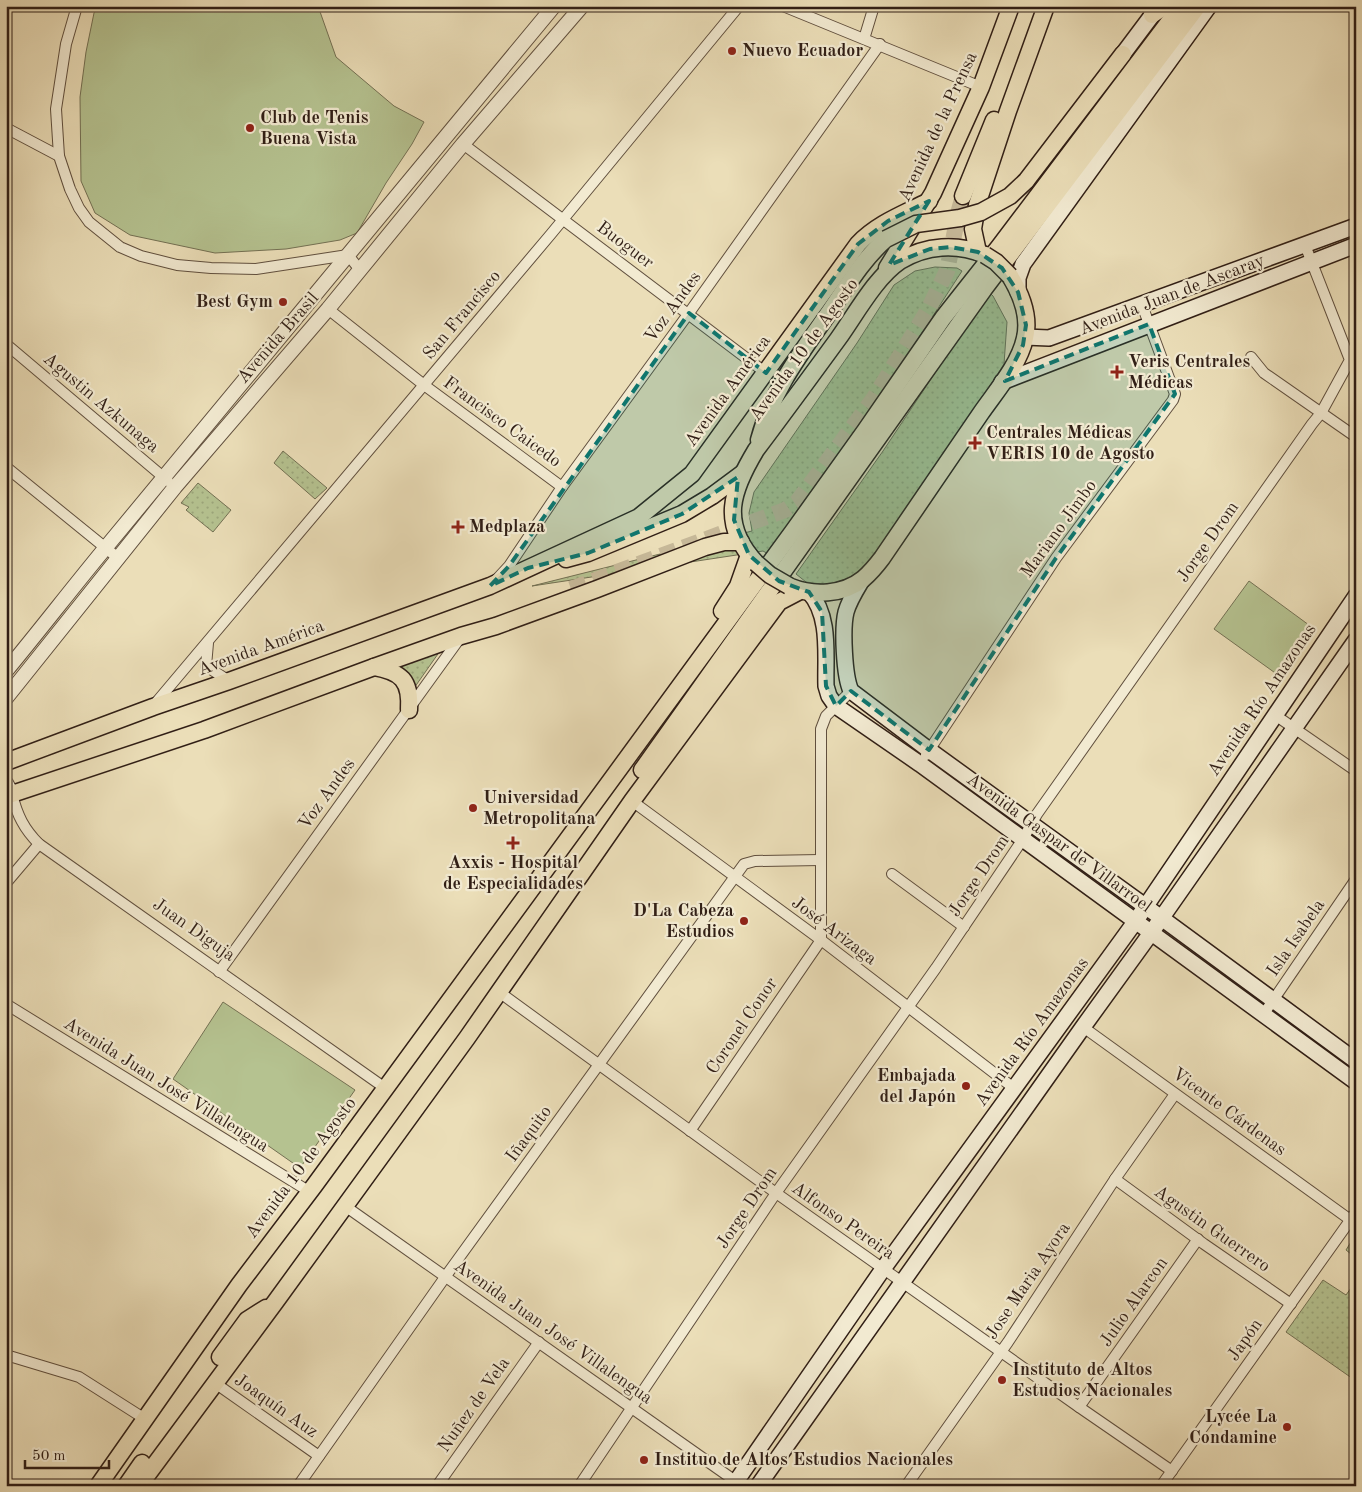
<svg xmlns="http://www.w3.org/2000/svg" width="1362" height="1492" font-family="'Old Standard TT',serif">
	<style>
		.grass { fill: url(#grass-dots); stroke: #737053 }
		.pitch { fill: #b5c290; stroke: #737053 }
		.lines { fill: none; stroke-linecap: round; stroke-linejoin: round }
		.primary-tunnel { stroke: #c6b898; stroke-width: 16; stroke-dasharray: 16 8; stroke-linecap: butt }
		.minor-casing { stroke: #604f3e; stroke-width: 12 }
		.tertiary-casing { stroke: #604f3e; stroke-width: 16 }
		.secondary-casing { stroke: #311f16; stroke-width: 18 }
		.primary-casing { stroke: #311f16; stroke-width: 19 }
		.minor { stroke: #f2ead1; stroke-width: 10 }
		.tertiary { stroke: #f2ead1; stroke-width: 14 }
		.secondary { stroke: #f2ead1; stroke-width: 15 }
		.primary { stroke: #ebdeb8; stroke-width: 16 }
		.primary-bridge-casing { stroke: #311f16; stroke-width: 19; stroke-linecap: butt }
		.primary-bridge { stroke: #ebdeb8; stroke-width: 16 }
		.marked { fill: #0f766e; fill-opacity: 0.2; stroke: #0f766e; stroke-width: 4; stroke-dasharray: 10 6; stroke-linejoin: round }
		.poi-dot { fill: #8f2418; stroke: #f2ead1; stroke-width: 2 }
		.labels { text-anchor: middle; dominant-baseline: central; stroke-width: 4.5; stroke-linejoin: round; paint-order: stroke }
		.poi-label { font-size: 18px; font-weight: bold; fill: #311f16; stroke: #f2ead1; text-anchor: start }
		.street-label { font-size: 18px; fill: #311f16; stroke: #f2ead1 }
	</style>
	<defs>
		<pattern id="grass-dots" width="8" height="8" patternUnits="userSpaceOnUse" patternTransform="scale(1.25)"><rect width="8" height="8" fill="#b5c290"/><path d="M2 2h.1M6 6h.1" fill="none" stroke="#9ca67b" stroke-width="1.8" stroke-linecap="round"/></pattern>
	</defs>
	<rect width="100%" height="100%" fill="#ebdeb8"/>
	<filter id="stains"><feTurbulence type="fractalNoise" baseFrequency=".004" numOctaves="4"/><feColorMatrix values="0 0 0 0 .2 0 0 0 0 .09 0 0 0 0 .02 0 0 0 .5 -.17"/></filter>
	<radialGradient id="worn" r=".72"><stop offset=".6" stop-color="#630" stop-opacity="0"/><stop offset="1" stop-color="#630" stop-opacity=".3"/></radialGradient>
	<g class="grass">
		<polygon points="935,267 957,268 962,271 861,427 770,555 763,551 532,586 752,531 749,513 754,492 857,343 894,285 915,271"/>
		<polygon points="989,292 993,296 1007,322 1004,364 977,406 871,561 852,577 828,585 806,582 796,574 883,451"/>
		<polygon points="283,451 327,488 315,499 274,463"/>
		<polygon points="198,483 231,510 213,532 186,510 189,507 181,503"/>
		<polygon points="440,651 412,691 395,668"/>
		<polygon points="1354,1237 1356,1238 1356,1258 1346,1250"/>
		<polygon points="1323,1280 1346,1295 1356,1281 1356,1381 1286,1332"/>
	</g>
	<g class="pitch">
		<polygon points="98,6 318,6 336,57 394,106 424,122 412,144 386,183 357,233 340,240 286,249 215,253 130,235 95,213 81,181 80,97 86,52 94,13"/>
		<polygon points="1249,581 1313,628 1278,675 1214,629"/>
		<polygon points="223,1002 355,1090 300,1168 173,1079"/>
	</g>
	<g class="lines">
		<polyline class="primary-tunnel" points="571,589 785,510 797,502 874,398 928,310 947,271 959,210 963,196"/>
		<g class="minor-casing">
			<g id="minor">
				<polyline points="77,6 66,44 56,109 59,156 70,189 79,208 89,222 120,247 141,256 177,265 211,268 256,269 348,255 360,270"/>
				<polyline points="783,6 981,87"/>
				<polyline points="864,39 874,6"/>
				<polyline points="6,128 59,156"/>
				<polyline points="463,144 766,373"/>
				<polyline points="328,309 424,385 562,487"/>
				<polyline points="6,344 168,481"/>
				<polyline points="1251,357 1264,373 1356,437"/>
				<polyline points="6,467 118,558"/>
				<polyline points="496,580 509,566 562,487 689,313 880,44"/>
				<polyline points="208,643 206,666 229,681"/>
				<polyline points="154,705 551,234 739,6"/>
				<polyline points="1275,715 1356,771"/>
				<polyline points="926,755 1056,558 1173,400 1175,394 1142,305"/>
				<path d="M12,794C17,815 24,829 39,844L385,1088"/>
				<polyline points="632,801 821,940 1015,1089"/>
				<polyline points="892,874 964,927"/>
				<polyline points="6,883 39,844"/>
				<polyline points="219,972 460,638"/>
				<polyline points="499,992 776,1193 1079,1407 1172,1471"/>
				<polyline points="6,1004 310,1192"/>
				<polyline points="1263,1015 1356,879"/>
				<polyline points="1083,1027 1356,1224"/>
				<polyline points="690,1131 821,940 821,729 826,716 851,691"/>
				<polyline points="1115,1179 1204,1244 1291,1304"/>
				<polyline points="345,1206 741,1485"/>
				<polyline points="6,1355 79,1377 145,1419"/>
				<polyline points="215,1383 319,1456"/>
				<polyline points="1079,1407 1198,1239"/>
				<polyline points="298,1486 448,1273 744,864 755,861 820,860"/>
				<polyline points="437,1486 539,1342"/>
				<polyline points="579,1486 776,1193 936,968 1023,839 1037,814 1312,424 1321,413 1350,360 1305,245"/>
				<polyline points="906,1486 1008,1342 1115,1179 1175,1094"/>
				<polyline points="1161,1486 1356,1212"/>
			</g>
		</g>
		<g class="tertiary-casing">
			<g id="tertiary">
				<path d="M6,671C40,630 73,587 107,546C257,367 406,187 554,6"/>
				<polyline points="6,698 175,487 328,309 463,144 582,6"/>
				<polyline points="6,783 12,794"/>
			</g>
		</g>
		<g class="secondary-casing">
			<g id="secondary">
				<polyline points="1123,54 1159,6"/>
				<polyline points="1018,292 1018,278 1023,264 1209,6"/>
				<polyline points="1025,337 1049,338 1356,226"/>
				<polyline points="1002,382 1356,245"/>
				<path d="M862,580C856,590 849,601 846,612C842,628 844,676 851,691L929,750L1156,914L1356,1061"/>
				<path d="M809,592C831,616 825,656 826,686L829,696L836,706L920,764L1356,1082"/>
				<polyline points="733,1486 883,1269 1135,922 1356,596"/>
				<polyline points="758,1486 1083,1027 1151,933 1356,640"/>
			</g>
		</g>
		<g class="primary-casing">
			<g id="primary">
				<polyline points="1152,15 1165,6"/>
				<polyline points="1026,181 1123,54"/>
				<polyline points="963,196 994,120"/>
				<polyline points="978,252 973,229 977,205 1008,111 1046,6"/>
				<polyline points="887,268 933,193 981,87 1011,6"/>
				<path d="M759,440C772,390 801,353 830,311C847,286 863,259 886,239"/>
				<polyline points="566,559 588,553 682,514 712,496 743,473"/>
				<path d="M756,563C719,523 732,490 756,450C784,413 811,376 838,339C856,314 875,278 900,261C926,245 957,243 985,255"/>
				<path d="M791,587C813,596 843,595 863,579C870,573 876,566 882,558C915,510 948,462 981,413C997,390 1019,365 1025,338C1030,316 1021,294 1010,276"/>
				<polyline points="722,611 738,586 749,555"/>
				<path d="M374,667C401,672 411,680 409,710"/>
				<path d="M6,762L153,707L229,681L490,586L639,517L692,474L858,244C878,223 904,214 929,201"/>
				<polyline points="642,770 984,289 1198,6"/>
				<polyline points="6,796 204,730 374,667 461,636 496,626 597,589 705,547 724,542 741,542"/>
				<polyline points="220,1357 247,1320 266,1308"/>
				<polyline points="98,1486 239,1285 314,1186 794,530 865,431 943,318 999,247 1181,6"/>
				<polyline points="126,1486 142,1463"/>
				<polyline points="139,1486 276,1301 467,1038 632,801 779,602 800,591"/>
			</g>
		</g>
		<use href="#minor" class="minor"/>
		<use href="#tertiary" class="tertiary"/>
		<use href="#secondary" class="secondary"/>
		<use href="#primary" class="primary"/>
		<g class="primary-bridge-casing">
			<g id="primary-bridge">
				<polyline points="886,239 916,224 960,218 981,212 1010,196 1026,181"/>
				<polyline points="985,255 996,262 1010,276"/>
				<polyline points="756,563 770,575 789,586"/>
			</g>
		</g>
		<use href="#primary-bridge" class="primary-bridge"/>
	</g>
	<path class="marked" d="M929,201L889,265L930,249L950,247L978,252L1002,268L1018,292L1026,325L1023,345L1005,381L1149,324L1175,394L1056,558L929,750L851,691L836,706L826,686L822,612L809,592L779,581L749,555L734,520L738,477L682,514L588,553L528,568L490,586L509,566L689,313L766,373L858,244L888,221Z"/>
	<g class="poi-dot">
		<circle cx="732" cy="51" r="5"/>
		<circle cx="250" cy="128" r="5"/>
		<circle cx="283" cy="302" r="5"/>
		<path d="M1114.5 364.5h5v5h5v5h-5v5h-5v-5h-5v-5h5z"/>
		<path d="M972.5 435.5h5v5h5v5h-5v5h-5v-5h-5v-5h5z"/>
		<path d="M455.5 519.5h5v5h5v5h-5v5h-5v-5h-5v-5h5z"/>
		<circle cx="473" cy="808" r="5"/>
		<path d="M510.5 835.5h5v5h5v5h-5v5h-5v-5h-5v-5h5z"/>
		<circle cx="744" cy="921" r="5"/>
		<circle cx="966" cy="1086" r="5"/>
		<circle cx="1002" cy="1380" r="5"/>
		<circle cx="1287" cy="1427" r="5"/>
		<circle cx="644" cy="1460" r="5"/>
	</g>
	<g class="labels">
		<g class="poi-label">
			<text x="742" y="51">Nuevo Ecuador</text>
			<text x="260" y="118">Club de Tenis<tspan x="260" dy="21">Buena Vista</tspan></text>
			<text x="273" y="302" text-anchor="end">Best Gym</text>
			<text x="1128" y="362">Veris Centrales<tspan x="1128" dy="21">Médicas</tspan></text>
			<text x="986" y="433">Centrales Médicas<tspan x="986" dy="21">VERIS 10 de Agosto</tspan></text>
			<text x="469" y="527">Medplaza</text>
			<text x="483" y="798">Universidad<tspan x="483" dy="21">Metropolitana</tspan></text>
			<text x="513" y="863" text-anchor="middle">Axxis - Hospital<tspan x="513" dy="21">de Especialidades</tspan></text>
			<text x="734" y="911" text-anchor="end">D'La Cabeza<tspan x="734" dy="21">Estudios</tspan></text>
			<text x="956" y="1076" text-anchor="end">Embajada<tspan x="956" dy="21">del Japón</tspan></text>
			<text x="1012" y="1370">Instituto de Altos<tspan x="1012" dy="21">Estudios Nacionales</tspan></text>
			<text x="1277" y="1417" text-anchor="end">Lycée La<tspan x="1277" dy="21">Condamine</tspan></text>
			<text x="654" y="1460">Instituo de Altos Estudios Nacionales</text>
		</g>
		<g class="street-label">
			<text transform="translate(938 127) rotate(-65)">Avenida de la Prensa</text>
			<text transform="translate(625 245) rotate(37)">Buoguer</text>
			<text transform="translate(1172 295) rotate(-21)">Avenida Juan de Ascaray</text>
			<text transform="translate(673 307) rotate(-54)">Voz Andes</text>
			<text transform="translate(462 315) rotate(-50)">San Francisco</text>
			<text transform="translate(278 338) rotate(-49)">Avenida Brasil</text>
			<text transform="translate(804 350) rotate(-54)">Avenida 10 de Agosto</text>
			<text transform="translate(728 391) rotate(-54)">Avenida América</text>
			<text transform="translate(101 403) rotate(40)">Agustin Azkunaga</text>
			<text transform="translate(502 422) rotate(36)">Francisco Caicedo</text>
			<text transform="translate(1059 529) rotate(-54)">Mariano Jimbo</text>
			<text transform="translate(1208 542) rotate(-55)">Jorge Drom</text>
			<text transform="translate(261 648) rotate(-20)">Avenida América</text>
			<text transform="translate(1262 700) rotate(-56)">Avenida Río Amazonas</text>
			<text transform="translate(327 794) rotate(-54)">Voz Andes</text>
			<text transform="translate(1059 843) rotate(36)">Avenida Gaspar de Villarroel</text>
			<text transform="translate(979 876) rotate(-56)">Jorge Drom</text>
			<text transform="translate(194 930) rotate(35)">Juan Diguja</text>
			<text transform="translate(834 931) rotate(37)">José Arizaga</text>
			<text transform="translate(1296 938) rotate(-56)">Isla Isabela</text>
			<text transform="translate(742 1026) rotate(-56)">Coronel Conor</text>
			<text transform="translate(1032 1032) rotate(-54)">Avenida Río Amazonas</text>
			<text transform="translate(166 1085) rotate(32)">Avenida Juan José Villalengua</text>
			<text transform="translate(1229 1112) rotate(36)">Vicente Cárdenas</text>
			<text transform="translate(529 1134) rotate(-54)">Iñaquito</text>
			<text transform="translate(301 1168) rotate(-53)">Avenida 10 de Agosto</text>
			<text transform="translate(747 1208) rotate(-56)">Jorge Drom</text>
			<text transform="translate(843 1221) rotate(35)">Alfonso Pereira</text>
			<text transform="translate(1212 1229) rotate(35)">Agustin Guerrero</text>
			<text transform="translate(1028 1281) rotate(-56)">Jose Maria Ayora</text>
			<text transform="translate(1134 1302) rotate(-55)">Julio Alarcon</text>
			<text transform="translate(553 1332) rotate(35)">Avenida Juan José Villalengua</text>
			<text transform="translate(1245 1340) rotate(-55)">Japón</text>
			<text transform="translate(474 1405) rotate(-55)">Nuñez de Vela</text>
			<text transform="translate(276 1406) rotate(35)">Joaquín Auz</text>
		</g>
	</g>
	<rect width="1362" height="1492" fill="none" stroke="#ebdeb8" stroke-width="25"/>
	<rect x="8" y="8" width="1347" height="1477" fill="none" stroke="#311f16" stroke-width="2.5"/>
	<rect x="12" y="12" width="1337" height="1467" fill="none" stroke="#311f16"/>
	<path d="M25 1460v8h84v-8" fill="none" stroke="#311f16" stroke-width="2.5"/>
	<text x="32" y="1460" font-size="15" fill="#311f16" stroke="#f2ead1" stroke-width="4" paint-order="stroke">50 m</text>
	<rect width="100%" height="100%" filter="url(#stains)"/>
	<rect width="100%" height="100%" fill="url(#worn)"/>
</svg>
